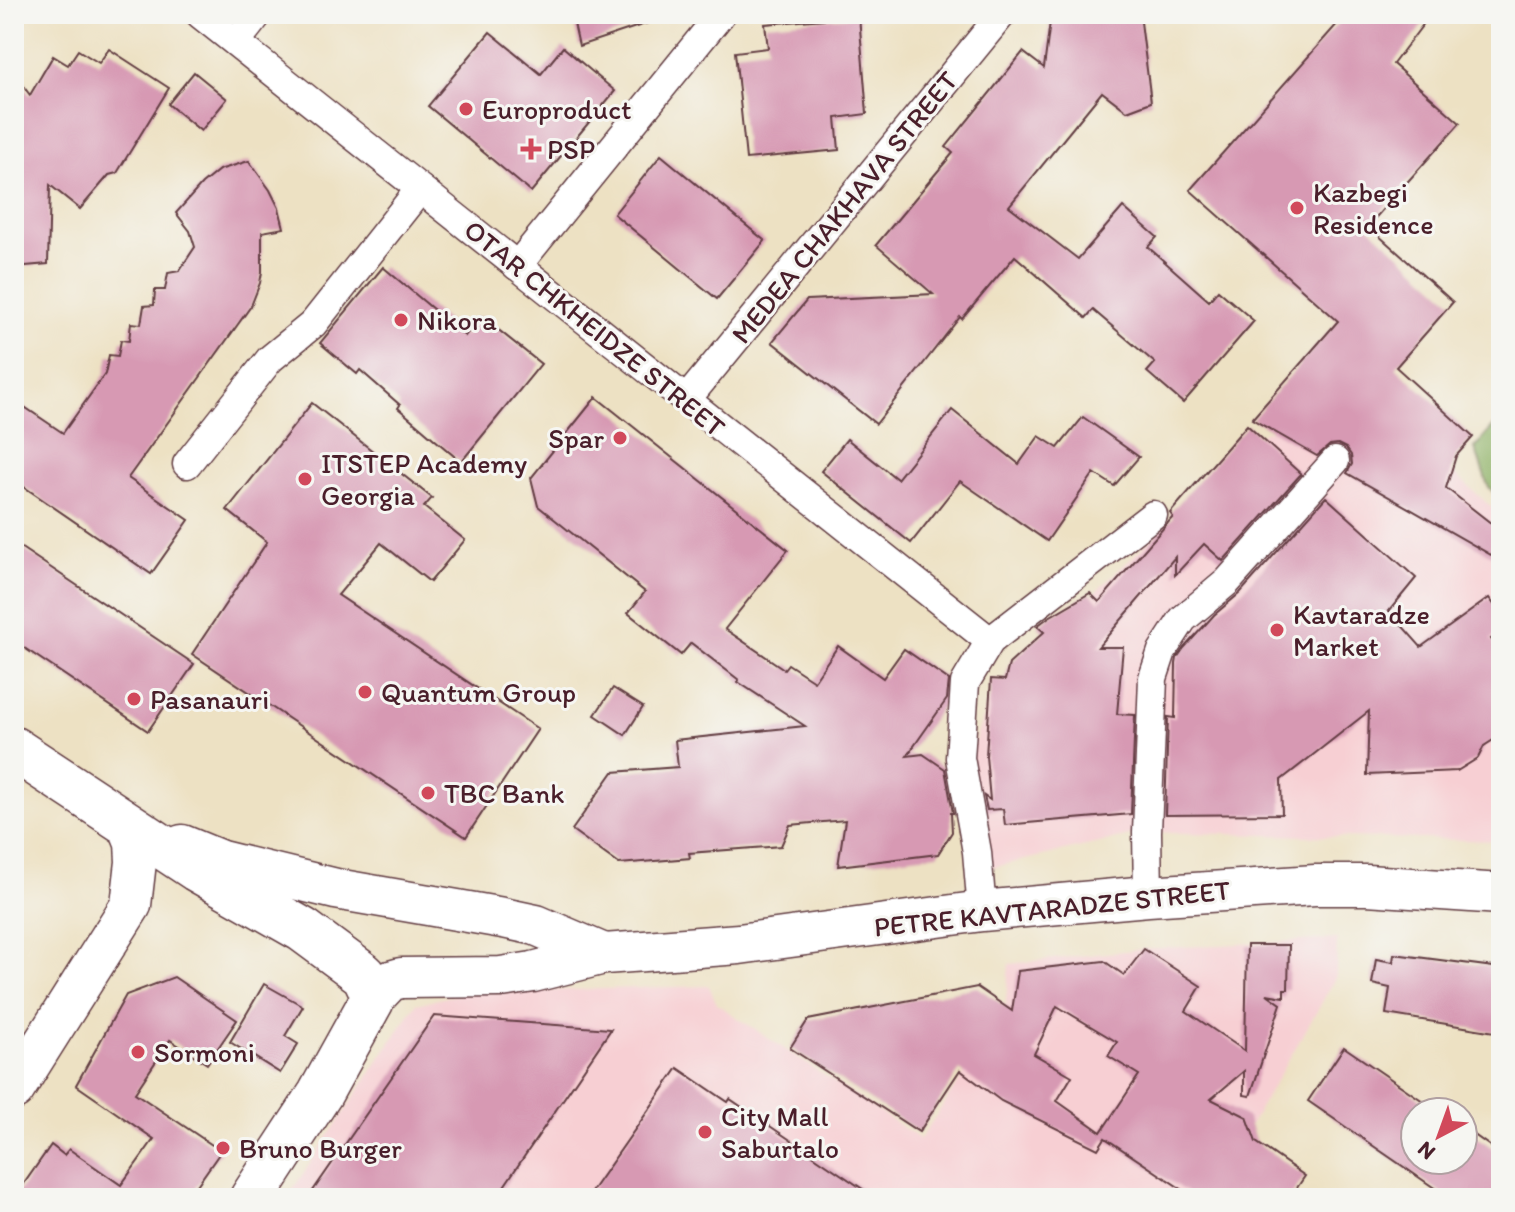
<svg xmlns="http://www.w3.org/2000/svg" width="1515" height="1212" font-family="Itim,sans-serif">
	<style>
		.built { fill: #f7cfd3 }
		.forest { fill: #90b267; stroke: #6d6849; stroke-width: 2 }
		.building { fill: #d799b3; fill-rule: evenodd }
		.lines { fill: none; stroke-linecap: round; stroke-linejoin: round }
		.street-casing { stroke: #623c42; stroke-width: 31 }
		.secondary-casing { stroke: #623c42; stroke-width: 43 }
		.primary-casing { stroke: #623c42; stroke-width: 47 }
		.street { stroke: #fff; stroke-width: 28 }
		.secondary { stroke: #fff; stroke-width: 40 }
		.primary { stroke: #fff; stroke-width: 44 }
		.poi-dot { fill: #d1495b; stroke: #f6f6f2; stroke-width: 3 }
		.labels { text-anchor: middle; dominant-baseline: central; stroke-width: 6; stroke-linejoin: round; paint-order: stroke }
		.poi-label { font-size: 28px; fill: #4a1f2b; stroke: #f6f6f2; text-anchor: start }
		.street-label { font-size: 28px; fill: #4a1f2b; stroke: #f6f6f2 }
	</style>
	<rect width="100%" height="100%" fill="#f6f6f2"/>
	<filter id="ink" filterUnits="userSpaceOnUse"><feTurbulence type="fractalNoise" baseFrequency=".0125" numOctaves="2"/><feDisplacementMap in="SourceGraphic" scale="16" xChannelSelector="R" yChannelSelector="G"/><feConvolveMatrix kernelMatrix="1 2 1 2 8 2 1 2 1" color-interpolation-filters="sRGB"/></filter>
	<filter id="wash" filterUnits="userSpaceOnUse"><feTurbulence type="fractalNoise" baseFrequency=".006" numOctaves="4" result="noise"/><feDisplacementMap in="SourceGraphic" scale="32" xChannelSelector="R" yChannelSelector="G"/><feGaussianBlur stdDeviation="1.8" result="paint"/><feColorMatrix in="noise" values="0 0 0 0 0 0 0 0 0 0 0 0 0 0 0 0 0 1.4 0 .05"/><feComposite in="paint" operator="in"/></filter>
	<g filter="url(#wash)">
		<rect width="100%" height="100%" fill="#ede1c3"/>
		<g class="built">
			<polygon points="1381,406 1501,516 1501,841 1147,832 977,871 968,760 991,694 1019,660 1088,599 1264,432 1295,421"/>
			<polygon points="1337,939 1336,976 1320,1006 1250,1125 1201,1198 287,1198 416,1004 464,993 709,986 717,1004 920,1139 1005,1013 1009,964 1143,949"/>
		</g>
		<polygon class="forest" points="1501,423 1501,501 1488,486 1475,448 1494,426"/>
		<g id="blocks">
			<g class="building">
				<polygon points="572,14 659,14 660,19 579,46"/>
				<polygon points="1051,14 1140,14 1151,102 1127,111 1102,92 1009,206 1078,259 1123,207 1157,237 1148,247 1209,301 1218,290 1254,321 1183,403 1147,372 1155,363 1093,310 1086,318 1015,256 962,319 960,317 876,424 772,342 807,300 933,294 876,245 953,153 946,147 1023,52 1044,68"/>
				<polygon points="1346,14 1431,14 1393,64 1460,123 1368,226 1453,302 1396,367 1473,437 1456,456 1446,488 1501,531 1501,538 1493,556 1347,473 1352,464 1351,455 1346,448 1338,444 1330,445 1317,456 1252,419 1338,321 1190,190"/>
				<polygon points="859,16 867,114 836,118 839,150 746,159 735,52 768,48 765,24"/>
				<polygon points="490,32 541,74 563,47 615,91 531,192 428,106"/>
				<polygon points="109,49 169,88 117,173 109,175 80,209 50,185 48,264 14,267 14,74 30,95 53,56 68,65 78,50 99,63"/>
				<polygon points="194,72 227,99 201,131 168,104"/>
				<polygon points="661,155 765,241 717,299 614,214"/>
				<polygon points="249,161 270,190 279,208 284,228 262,232 262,272 260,283 251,306 128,478 189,520 151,574 14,480 14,400 63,433 105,374 109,355 118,356 121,340 129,341 131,323 141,324 144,306 154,305 155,290 165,290 168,273 179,271 195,247 190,231 176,213 202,184 219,170"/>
				<polygon points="383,267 465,336 481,316 541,364 461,462 398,408 400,405 360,370 357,374 320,343"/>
				<polygon points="596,397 788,550 725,629 784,669 788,664 814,681 838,646 883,678 904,649 949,680 947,699 907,756 923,754 945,769 953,813 951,813 952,832 938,854 838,866 845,820 790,825 781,846 689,853 690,858 619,864 572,830 613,772 678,767 675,740 805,726 738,682 739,680 691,643 681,655 628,613 645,592 538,506 531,478"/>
				<polygon points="312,403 432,498 424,507 465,540 430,582 381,543 338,595 538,729 466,837 192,654 267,542 227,510"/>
				<polygon points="952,410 1019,464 1039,436 1058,448 1083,417 1139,457 1114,486 1094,473 1047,541 960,481 911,543 821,471 847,439 897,479"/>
				<polygon points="1247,425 1301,474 1223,561 1204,544 1175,575 1175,557 1098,647 1123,647 1117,714 1135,715 1131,814 1005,825 1003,809 987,810 984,796 990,800 986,756 991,679 1005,680 1009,664 1044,632 1037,626 1049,617 1090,593 1099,602 1173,517 1170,513"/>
				<polygon points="1326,497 1416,578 1389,611 1421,647 1489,598 1501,614 1501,631 1491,639 1501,653 1501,735 1484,746 1478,758 1457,771 1367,775 1369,711 1281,780 1282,814 1165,815 1168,717 1175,718 1176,664 1177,658 1184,648 1214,615 1240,593"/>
				<polygon points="14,543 194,664 148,731 14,641"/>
				<polygon points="613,688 643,707 625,735 595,715"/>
				<path d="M1247,945H1289L1288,989H1284V997L1267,994L1281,1004L1250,1096L1244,1095V1071L1211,1099L1247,1117L1256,1142L1305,1176L1290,1198H1195L1105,1138L1098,1149L1001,1101L960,1070L919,1132L790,1048L808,1020L977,987L1012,1011L1018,971L1104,961L1124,975L1144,949L1201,986L1186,1011L1245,1051ZM1057,1006L1117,1042L1108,1056L1139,1075L1101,1132L1057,1101L1072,1076L1034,1054Z"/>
				<polygon points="1394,954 1501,968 1501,1033 1386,1014 1390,988 1372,984 1376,959 1393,962"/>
				<polygon points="174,977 237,1020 207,1064 170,1040 135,1093 221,1151 188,1198 14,1198 51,1145 64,1155 69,1149 121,1185 154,1139 76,1085 126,995"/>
				<polygon points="264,984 303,1006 285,1036 298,1044 280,1073 230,1042"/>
				<polygon points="434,1016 611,1029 496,1198 308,1198"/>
				<polygon points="1344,1047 1439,1112 1415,1112 1415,1160 1463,1160 1463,1127 1501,1154 1501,1198 1449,1198 1308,1101"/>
				<polygon points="678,1068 728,1102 730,1099 876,1198 587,1198"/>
			</g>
		</g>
	</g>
	<g filter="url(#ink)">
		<use href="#blocks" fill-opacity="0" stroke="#623c42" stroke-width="2"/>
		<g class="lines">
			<g class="street-casing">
				<g id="street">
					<polyline points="200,14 990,641"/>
					<polyline points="236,42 258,14"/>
					<polyline points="517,266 721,14"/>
					<polyline points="686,400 1002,14"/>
					<polyline points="187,464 270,359 313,324 420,189"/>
					<polyline points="1148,896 1147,832 1153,678 1162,651 1183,619 1227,582 1335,461"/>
					<polyline points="982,911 977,852 960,758 965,683 990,641 1153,515"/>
				</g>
			</g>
			<g class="secondary-casing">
				<g id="secondary">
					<polyline points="182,845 221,861 336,889 503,918 536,925 604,954"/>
					<polyline points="372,1000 390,981 401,978 501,977 533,972 604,954 739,944 982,911 1148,896 1315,885 1367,885 1501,894"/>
					<polyline points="14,1090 131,905 136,862 135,842 127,822"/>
				</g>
			</g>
			<g class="primary-casing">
				<polyline id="primary" points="14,749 196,869 303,930 364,975 371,990 372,1000 320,1094 252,1198"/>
			</g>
			<use href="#street" class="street"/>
			<use href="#secondary" class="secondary"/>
			<use href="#primary" class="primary"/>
		</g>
	</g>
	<g class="poi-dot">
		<circle cx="466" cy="109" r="8"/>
		<path d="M527 137h8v8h8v8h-8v8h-8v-8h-8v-8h8z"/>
		<circle cx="1297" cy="208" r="8"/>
		<circle cx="401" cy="320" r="8"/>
		<circle cx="620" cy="438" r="8"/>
		<circle cx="305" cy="479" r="8"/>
		<circle cx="1277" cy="630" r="8"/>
		<circle cx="365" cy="692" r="8"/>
		<circle cx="134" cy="699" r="8"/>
		<circle cx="428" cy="793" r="8"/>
		<circle cx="138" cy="1052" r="8"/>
		<circle cx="705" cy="1132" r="8"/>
		<circle cx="223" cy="1148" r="8"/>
	</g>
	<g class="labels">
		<g class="poi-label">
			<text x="482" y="109">Europroduct</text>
			<text x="547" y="149">PSP</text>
			<text x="1313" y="192">Kazbegi<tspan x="1313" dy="32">Residence</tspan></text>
			<text x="417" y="320">Nikora</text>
			<text x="604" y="438" text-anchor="end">Spar</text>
			<text x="321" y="463">ITSTEP Academy<tspan x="321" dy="32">Georgia</tspan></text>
			<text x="1293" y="614">Kavtaradze<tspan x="1293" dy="32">Market</tspan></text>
			<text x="381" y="692">Quantum Group</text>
			<text x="150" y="699">Pasanauri</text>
			<text x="444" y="793">TBC Bank</text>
			<text x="154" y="1052">Sormoni</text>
			<text x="721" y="1116">City Mall<tspan x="721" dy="32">Saburtalo</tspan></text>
			<text x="239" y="1148">Bruno Burger</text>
		</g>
		<g class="street-label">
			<text transform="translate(844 207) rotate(-51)">MEDEA CHAKHAVA STREET</text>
			<text transform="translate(595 328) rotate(39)">OTAR CHKHEIDZE STREET</text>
			<text transform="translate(1052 908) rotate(-6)">PETRE KAVTARADZE STREET</text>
		</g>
	</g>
	<rect width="1515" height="1212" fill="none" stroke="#f6f6f2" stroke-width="48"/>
	<g transform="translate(1439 1136) rotate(221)"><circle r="38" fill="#f6f6f2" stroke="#b1a0a2" stroke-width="2"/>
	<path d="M0-6L14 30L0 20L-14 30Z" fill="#d1495b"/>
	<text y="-12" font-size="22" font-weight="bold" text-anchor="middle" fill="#4a1f2b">N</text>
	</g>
</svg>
